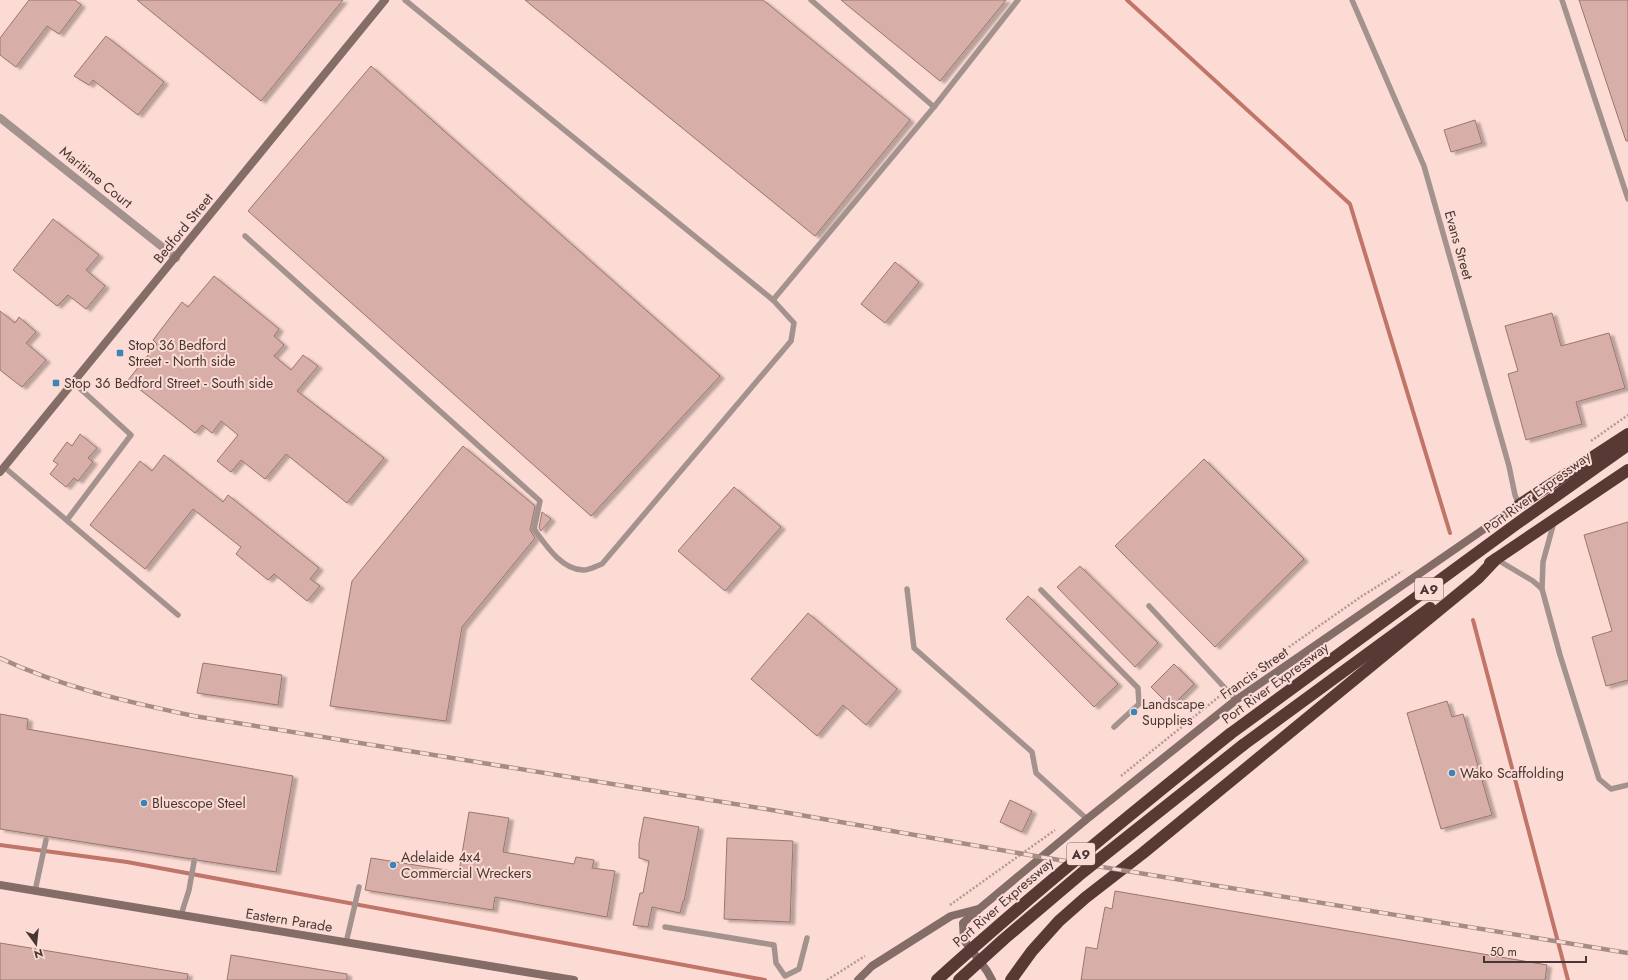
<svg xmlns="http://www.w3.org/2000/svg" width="1628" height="980" font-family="Jost,sans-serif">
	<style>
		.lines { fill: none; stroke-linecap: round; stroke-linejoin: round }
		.stream { stroke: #c07568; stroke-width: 4 }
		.building { fill: #d7afa8; stroke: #9a766e; filter: url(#shadow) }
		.path { stroke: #b39994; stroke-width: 2.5; stroke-dasharray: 2 2; stroke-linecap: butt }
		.lane { stroke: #a4928f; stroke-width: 5.5 }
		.street { stroke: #a4928f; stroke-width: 8 }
		.secondary { stroke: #846c67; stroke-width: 8 }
		.highway { stroke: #593933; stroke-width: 12 }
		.rail-casing { stroke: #a48c87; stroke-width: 4.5 }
		.rail { stroke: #fcdbd4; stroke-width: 3; stroke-dasharray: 9; stroke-linecap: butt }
		.highway-bridge { stroke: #593933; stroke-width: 12 }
		.poi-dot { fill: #3885b8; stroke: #fcdbd4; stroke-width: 1.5 }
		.labels { text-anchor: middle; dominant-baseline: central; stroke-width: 4; stroke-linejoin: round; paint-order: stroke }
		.shield { fill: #fcdbd4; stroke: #7d6864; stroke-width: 1 }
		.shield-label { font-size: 13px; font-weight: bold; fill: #473734 }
		.street-label { font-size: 14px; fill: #473734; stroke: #fcdbd4 }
		.poi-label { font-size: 14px; fill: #473734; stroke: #fcdbd4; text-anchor: start }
	</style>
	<defs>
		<filter id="shadow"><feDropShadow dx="4.5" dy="2.5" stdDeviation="1" flood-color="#0004"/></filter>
	</defs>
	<rect width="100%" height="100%" fill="#fcdbd4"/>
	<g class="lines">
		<g class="stream">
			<polyline points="1127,0 1350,204 1450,533"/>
			<polyline points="1473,620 1568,980"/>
			<polyline points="0,845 127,862 765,980"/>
		</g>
	</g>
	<g class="building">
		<polygon points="29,0 75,0 81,5 59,34 47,26 16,67 0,55 0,38"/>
		<polygon points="137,0 343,0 261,101"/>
		<polygon points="525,0 763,0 910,120 815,236"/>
		<polygon points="841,0 1006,0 940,81"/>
		<polygon points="1579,0 1628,0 1628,141 1626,141"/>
		<polygon points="106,36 164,82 138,115 93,80 89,85 74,76"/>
		<polygon points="371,66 720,376 591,516 248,211"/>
		<polygon points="1475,120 1482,143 1451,152 1444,130"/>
		<polygon points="53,219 99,255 86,270 105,286 86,309 68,295 57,306 13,270"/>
		<polygon points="895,262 919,282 885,323 861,304"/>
		<polygon points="214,276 279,329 274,336 284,345 274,356 291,370 303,355 318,366 297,391 384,458 347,503 286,454 265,479 241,460 231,472 217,461 238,435 221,421 212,433 202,425 195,433 128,380 157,344 153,340 182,302 188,307"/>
		<polygon points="0,311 15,323 19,317 36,332 26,343 46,360 22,387 0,370"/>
		<polygon points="1552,313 1561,346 1609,333 1625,388 1576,402 1582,424 1526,440 1508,374 1518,371 1505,326"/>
		<polygon points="80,434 97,448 88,458 93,462 78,481 74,478 66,487 50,474 58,464 53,461 67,442 72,446"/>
		<polygon points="463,446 535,506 530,530 535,538 462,627 446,721 330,706 352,581"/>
		<polygon points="164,455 223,502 228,495 319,568 310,579 320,586 307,601 274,574 268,580 236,554 241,547 193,509 145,569 90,525 140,461 152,471"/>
		<polygon points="1204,459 1304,559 1215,647 1115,546"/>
		<polygon points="734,487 781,527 725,591 678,551"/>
		<polygon points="542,512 551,519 541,531 539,528"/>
		<polygon points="1628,522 1628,680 1606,686 1592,637 1612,631 1584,535"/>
		<polygon points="1080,566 1158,643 1135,667 1057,587"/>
		<polygon points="1028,596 1118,684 1094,707 1006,619"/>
		<polygon points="808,613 897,689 866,725 843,705 817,736 751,679"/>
		<polygon points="203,663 282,675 278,705 197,693"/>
		<polygon points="1174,664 1194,684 1171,707 1151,687"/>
		<polygon points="1447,701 1452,717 1463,714 1492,815 1441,829 1407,713"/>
		<polygon points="0,714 28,719 27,729 293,776 276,872 197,860 194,858 192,859 0,829"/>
		<polygon points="1010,800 1032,811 1022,832 1000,822"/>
		<polygon points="469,812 509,818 503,852 574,864 576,857 594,860 592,868 615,871 607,917 495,897 493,910 365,890 371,858 459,872"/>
		<polygon points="644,817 699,827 684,901 683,901 680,913 652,907 648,927 633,925 640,893 643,893 649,861 639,858 639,843"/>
		<polygon points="727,838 793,841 790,922 724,919"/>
		<polygon points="1115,891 1547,965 1545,980 1081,980 1086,947 1097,949 1105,907 1112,909"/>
		<polygon points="0,943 188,974 187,980 0,980"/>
		<polygon points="231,955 347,974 347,980 227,980"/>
	</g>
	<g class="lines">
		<g class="path">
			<polyline points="1591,441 1628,415"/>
			<polyline points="1233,686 1362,596 1402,571"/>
			<polyline points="1121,776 1221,695"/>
			<polyline points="950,905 1055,830"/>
			<polyline points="827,980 865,956"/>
		</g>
		<g class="lane">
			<polyline points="811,0 934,107 1018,0"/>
			<polyline points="1352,0 1424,166 1509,466 1515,495 1519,505"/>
			<polyline points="1562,0 1628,199"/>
			<path d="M245,236L540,501L534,529C545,544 562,571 584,570C589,570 596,566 602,564L791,341L794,323L773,300L405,0"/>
			<polyline points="773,300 934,107"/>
			<polyline points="4,467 178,615"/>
			<polyline points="67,520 131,435 73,382"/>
			<polyline points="1496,559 1533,581 1542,589 1560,655 1599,779 1611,789 1628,785"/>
			<polyline points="907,589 914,648 1032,752 1036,773 1087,819"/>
			<polyline points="1542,589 1543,562 1554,522"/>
			<polyline points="1041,590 1138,688 1139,704 1114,727"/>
			<polyline points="1149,606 1236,700"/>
			<polyline points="35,891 46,840"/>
			<polyline points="181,915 189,890 194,862"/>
			<polyline points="665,927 774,945 776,963 785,976 799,969 807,938"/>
			<polyline points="346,943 359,887"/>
		</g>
		<polyline class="street" points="0,118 176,258"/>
		<g class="secondary">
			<polyline points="0,472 385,0"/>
			<polyline points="0,885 574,980"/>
			<polyline points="858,980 872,966 951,916 978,909"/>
			<polyline points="992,980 987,971 964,940 963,923 979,909 1087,819 1236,700 1519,505"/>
		</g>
		<g class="highway">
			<polyline points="1519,505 1628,434"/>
			<polyline points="1490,563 1628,470"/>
			<polyline points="1230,734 1515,525 1628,445"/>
			<polyline points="1243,745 1430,608"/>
			<polyline points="1011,980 1032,951 1059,921 1085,898 1143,853 1478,578 1496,559"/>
		</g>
		<g class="rail-casing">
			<path id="rail" d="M0,658C61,687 128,702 194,716L766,809L1041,857L1628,953"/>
		</g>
		<use href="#rail" class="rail"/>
		<g class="highway-bridge">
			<path d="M937,980C1032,894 1131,814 1230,734"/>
			<polyline points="959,980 1004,939 1083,872 1243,745"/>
		</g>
	</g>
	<g class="poi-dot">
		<rect x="116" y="349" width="8" height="8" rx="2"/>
		<rect x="52" y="379" width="8" height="8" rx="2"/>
		<circle cx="1134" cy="712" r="4"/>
		<circle cx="1452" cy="773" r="4"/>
		<circle cx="144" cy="803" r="4"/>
		<circle cx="393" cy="865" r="4"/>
	</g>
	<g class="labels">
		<g class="shield">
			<rect x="1415" y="578" width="28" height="22" rx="3"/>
			<rect x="1067" y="843" width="28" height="22" rx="3"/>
		</g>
		<g class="shield-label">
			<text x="1429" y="589">A9</text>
			<text x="1081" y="854">A9</text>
		</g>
		<g class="street-label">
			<text transform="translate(96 177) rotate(39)">Maritime Court</text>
			<text transform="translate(183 228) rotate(-51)">Bedford Street</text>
			<text transform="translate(1459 245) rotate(74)">Evans Street</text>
			<text transform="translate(1537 492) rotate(-36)">Port River Expressway</text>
			<text transform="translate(1254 673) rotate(-35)">Francis Street</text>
			<text transform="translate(1275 683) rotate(-36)">Port River Expressway</text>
			<text transform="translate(1003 902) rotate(-41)">Port River Expressway</text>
			<text transform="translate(289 920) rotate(9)">Eastern Parade</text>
		</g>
		<g class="poi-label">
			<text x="128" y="345">Stop 36 Bedford<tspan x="128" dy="16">Street - North side</tspan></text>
			<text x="64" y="383">Stop 36 Bedford Street - South side</text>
			<text x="1142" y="704">Landscape<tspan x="1142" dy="16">Supplies</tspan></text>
			<text x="1460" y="773">Wako Scaffolding</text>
			<text x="152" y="803">Bluescope Steel</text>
			<text x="401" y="857">Adelaide 4x4<tspan x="401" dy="16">Commercial Wreckers</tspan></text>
		</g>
	</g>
	<g transform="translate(36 944) rotate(165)" stroke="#fcdbd4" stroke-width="3" paint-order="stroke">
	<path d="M0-3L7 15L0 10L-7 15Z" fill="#473734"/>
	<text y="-6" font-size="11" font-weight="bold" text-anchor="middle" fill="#473734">N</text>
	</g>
	<path d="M1484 956v6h102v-6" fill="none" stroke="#473734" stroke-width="2"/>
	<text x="1490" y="956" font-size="12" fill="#473734" stroke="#fcdbd4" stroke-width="3" paint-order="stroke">50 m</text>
</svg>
